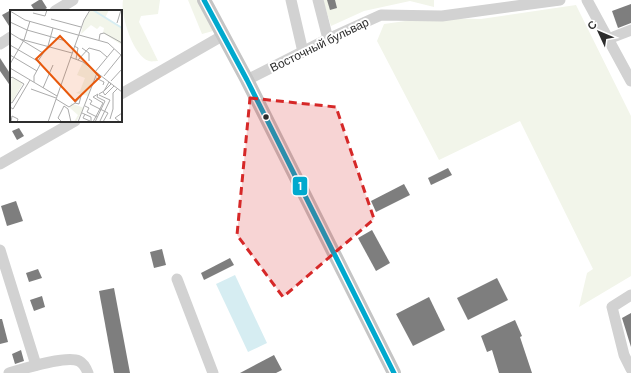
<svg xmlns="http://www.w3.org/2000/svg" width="631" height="373" font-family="Barlow,sans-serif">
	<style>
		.green { fill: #f2f5ea }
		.water { fill: #d6edf2 }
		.building { fill: #7e7e7e }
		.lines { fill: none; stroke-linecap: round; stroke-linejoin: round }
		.minor { stroke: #d2d2d2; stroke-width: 11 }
		.major { stroke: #c5c5c5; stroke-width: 14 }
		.bus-1-casing { stroke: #fff; stroke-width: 8 }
		.bus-1 { stroke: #00a9ce; stroke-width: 5 }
		.marked { fill: #d62828; fill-opacity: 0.2; stroke: #d62828; stroke-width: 3; stroke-dasharray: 8 5; stroke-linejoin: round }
		.bus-dot { fill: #2d2d2d; stroke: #fff; stroke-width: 1.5 }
		.labels { text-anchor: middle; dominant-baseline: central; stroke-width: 4; stroke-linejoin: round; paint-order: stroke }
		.street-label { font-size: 12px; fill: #2d2d2d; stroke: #fff }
		.inset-river { fill: none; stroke: #d6edf2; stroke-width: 2 }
		.inset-road { fill: none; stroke: #ababab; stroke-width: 1 }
		.view { fill: #e8590c; fill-opacity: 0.15; stroke: #e8590c; stroke-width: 2 }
		.inset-edge { fill: none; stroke: #2d2d2d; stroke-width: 2 }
		.line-badge { stroke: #fff; stroke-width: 1.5 }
		.badge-label { font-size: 11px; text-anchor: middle; font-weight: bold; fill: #fff }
	</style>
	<rect width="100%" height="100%" fill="#fff"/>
	<g class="green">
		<path d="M123,0H160L158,14L141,16L139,22L158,61C156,61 151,62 149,61C133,56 120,14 123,0Z"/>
		<polygon points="188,0 200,0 213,31 202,34"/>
		<polygon points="323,0 434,0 434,7 410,1 364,11 331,26"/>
		<polygon points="576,5 631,116 631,276 579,307 587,273 593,269 520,121 439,160 377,41 384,24 427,18 481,19"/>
	</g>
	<polygon class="water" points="235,275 267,343 248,352 216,284"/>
	<g class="building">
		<polygon points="39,0 42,0 47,8 42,11 35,11 31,5"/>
		<polygon points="327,0 335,0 337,8 330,10"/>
		<polygon points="631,4 631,23 618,28 612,11"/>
		<polygon points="11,10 11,29 2,15"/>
		<polygon points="0,58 11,75 11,87 0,71"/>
		<polygon points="19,128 24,136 17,140 12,131"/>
		<polygon points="448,168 452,175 431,185 428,178"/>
		<polygon points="404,184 410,195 376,212 371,201"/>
		<polygon points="16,201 23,221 7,226 1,206"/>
		<polygon points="372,230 390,263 376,271 358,238"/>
		<polygon points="162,249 166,265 154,268 150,252"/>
		<polygon points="230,258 234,265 204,280 201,273"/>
		<polygon points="38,269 42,278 29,282 26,273"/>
		<polygon points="497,278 508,300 468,320 457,298"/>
		<polygon points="114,288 130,373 114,373 99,291"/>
		<polygon points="42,296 45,307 34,311 30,300"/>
		<polygon points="429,297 445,330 413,346 396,314"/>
		<polygon points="631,313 631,347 622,318"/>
		<polygon points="0,319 2,319 8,342 0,344"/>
		<polygon points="515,320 522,336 520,337 532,373 499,373 492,350 487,352 481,336"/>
		<polygon points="21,350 24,361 15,364 12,354"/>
		<polygon points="274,355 282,370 276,373 240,373"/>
	</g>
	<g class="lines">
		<g class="minor">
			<polyline points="291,0 303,52"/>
			<polyline points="318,0 328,39"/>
			<polyline points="587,0 631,81"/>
			<polyline points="55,11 73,0"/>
			<polyline points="608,39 631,30"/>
			<polyline points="0,44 11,37"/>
			<polyline points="247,80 328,39 381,15 442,16 560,0"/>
			<polyline points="121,94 222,36"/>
			<polyline points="0,164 75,121"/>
			<polyline points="0,250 36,365"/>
			<polyline points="177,279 213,373"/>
			<polyline points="631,295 612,307 624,355 631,369"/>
			<path d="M9,373C23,369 66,355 79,361C83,363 86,368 88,373"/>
		</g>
		<polyline class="major" points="204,0 247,80 394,373"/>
		<g class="bus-1-casing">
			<polyline id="bus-1" points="204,0 247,80 394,373"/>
		</g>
		<use href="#bus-1" class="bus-1"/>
	</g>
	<path class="marked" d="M250,98L336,107L374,219L283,297L237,235Z"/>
	<circle class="bus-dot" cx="266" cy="117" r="3.5"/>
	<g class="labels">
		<g class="street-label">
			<text transform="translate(319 44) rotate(-26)">Восточный бульвар</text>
		</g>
	</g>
	<g transform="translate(10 10)">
		<rect width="112" height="112" fill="#fff"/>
		<path d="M81,0H99L95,8L112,17V35L93,23L94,18L90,16L87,19L81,15L71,24L74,10ZM73,52L86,64L78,86L66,83L70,81L75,68L67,65ZM2,67L13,73L2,92L0,91ZM61,93L74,98L66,112H64L68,105L60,98Z" fill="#f2f5ea"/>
		<path class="inset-river" d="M83,0L112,18"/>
		<path class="inset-road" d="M0,1L15,10L68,25M23,3L35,6L37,0M41,9L71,17M0,12L17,20L56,31M107,13L111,0M0,23L33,43M69,25L98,33L112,46M10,29L62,43M89,30L90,24L94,23L112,33M0,35L31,53L24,66V72M64,36L68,38L66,49M72,38L79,43V51M0,45L27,61M60,47L73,52L112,82M68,50L79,38L90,41L97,47M28,51L38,36L43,18M0,54L14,30L20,11M0,58L47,86M85,62L104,39M94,66L111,45M86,68L94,72L93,75M0,69L2,67L14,74L2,93L0,92M101,71L112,59M33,78L43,55M21,79L46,88M93,82L95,85L104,76M89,84L94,81L101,74L99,72L94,81M89,85L100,90L90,111M46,89L59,97L65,93L69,94L71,86L65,93M79,89L82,91L80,94L98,103L93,112M75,96L79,98L77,102L87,107M0,97L3,99L20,70M72,103L81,107V112M75,104L73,108L80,111M100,109L103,99V83L108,78M1,112L2,106L8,109L7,112M38,112L74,10L80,0M52,112L48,108L54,96L58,99L61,112M68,112L87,63M83,112L93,93L83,87L88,84L87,87L95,91L85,112M110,112L105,108L112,103"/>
		<path class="view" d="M50,26L90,67L65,91L26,49Z"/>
		<rect width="112" height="112" class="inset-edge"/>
	</g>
	<rect class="line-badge" x="292" y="176" width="16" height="20" rx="4" fill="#00a9ce"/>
	<g class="badge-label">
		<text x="300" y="190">1</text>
	</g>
	<g transform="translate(599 32) rotate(314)" stroke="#ffffff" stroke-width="3" paint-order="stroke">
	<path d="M0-3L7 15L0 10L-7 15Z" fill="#2d2d2d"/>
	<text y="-6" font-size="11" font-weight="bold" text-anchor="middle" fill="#2d2d2d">С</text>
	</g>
</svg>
